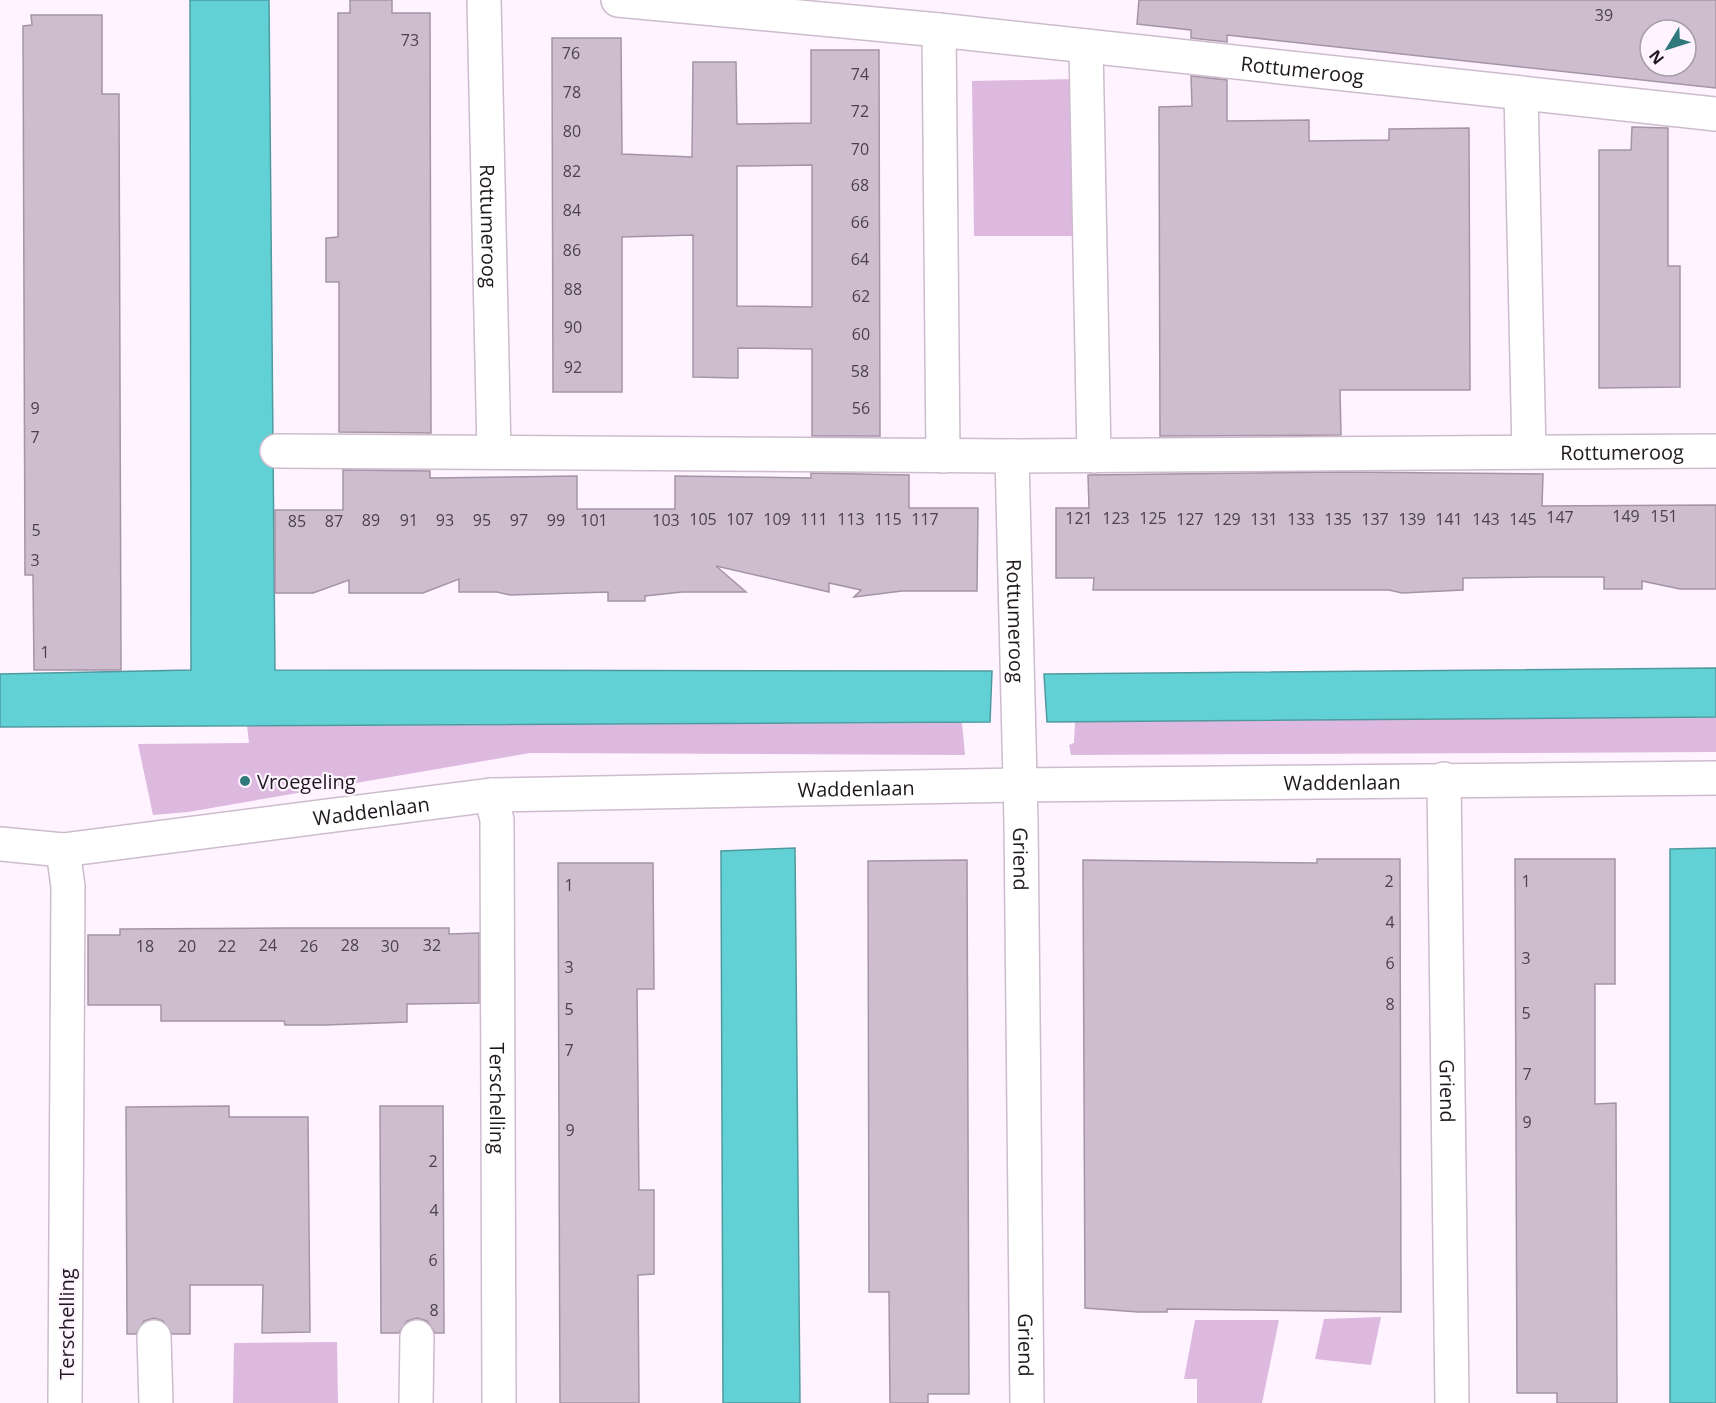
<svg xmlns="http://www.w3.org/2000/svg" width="1716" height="1403" font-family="'Open Sans',sans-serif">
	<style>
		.green { fill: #ddb8df }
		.water { fill: #62d1d6; stroke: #4e9a9f; stroke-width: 1.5 }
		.building { fill: #cebdcf; stroke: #a594a6; stroke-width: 1.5; fill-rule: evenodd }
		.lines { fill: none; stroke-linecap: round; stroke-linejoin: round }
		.minor-casing { stroke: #cdbcce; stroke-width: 36 }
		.minor { stroke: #fff; stroke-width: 33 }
		.poi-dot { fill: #2f787c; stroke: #fef3ff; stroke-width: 2 }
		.labels { text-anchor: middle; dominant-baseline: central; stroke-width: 4.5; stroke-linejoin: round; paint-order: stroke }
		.number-label { font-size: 16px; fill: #4b424b }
		.street-label { font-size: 20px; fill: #1f191f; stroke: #fef3ff }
		.poi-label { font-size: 20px; fill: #1f191f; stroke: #fef3ff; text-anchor: start }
	</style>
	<rect width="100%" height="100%" fill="#fef3ff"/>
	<g class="green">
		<polygon points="1075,79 1074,236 974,236 972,81"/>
		<polygon points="1716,717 1716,752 1071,755 1069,745 1074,743 1075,722"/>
		<polygon points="962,723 965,755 530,753 188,812 153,815 138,744 249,743 247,726"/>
		<polygon points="1381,1317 1371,1365 1315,1359 1324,1319"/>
		<polygon points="1195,1320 1279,1320 1262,1403 1197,1403 1197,1379 1184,1379"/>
		<polygon points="337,1342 338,1403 233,1403 234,1343"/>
	</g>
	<g class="water">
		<polygon points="190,0 269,0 275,670 992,671 990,722 0,727 0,674 191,670"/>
		<polygon points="1716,668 1716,717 1047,722 1044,674"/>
		<polygon points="795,848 800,1403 723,1403 721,851"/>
		<polygon points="1716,848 1716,1403 1670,1403 1670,849"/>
	</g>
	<g class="building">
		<polygon points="350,0 392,0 392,13 430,13 431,433 339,432 339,282 326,282 326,238 338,237 338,13 350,13"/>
		<path d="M1139,0H1716V88L1227,35V42L1191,38V30L1137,24ZM1650,30H1686V66H1650Z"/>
		<polygon points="31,15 102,15 102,94 119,94 121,670 34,670 33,575 25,575 23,26 32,25"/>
		<path d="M552,38H621L622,154L692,157L693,62H736L737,124L811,123V50H879L880,436H812V349L738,348V378L693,377V235L622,237V392H553ZM812,165V307L737,306V166Z"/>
		<polygon points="1191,76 1227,80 1227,121 1309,120 1309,141 1389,140 1389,129 1469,128 1470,390 1340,390 1341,435 1160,436 1159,107 1192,106"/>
		<polygon points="1632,127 1668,128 1668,266 1680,266 1680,387 1599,388 1599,150 1631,150"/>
		<polygon points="343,470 430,471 430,478 577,476 577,509 675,509 675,476 811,478 811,473 909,475 909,508 978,508 977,591 902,591 854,597 861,590 829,583 829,592 716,566 746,592 682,592 645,596 645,601 608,601 608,592 510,595 497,592 459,592 459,579 423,593 349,593 349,580 313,593 275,593 275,510 343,510"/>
		<polygon points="1341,472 1543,474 1542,506 1716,505 1716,589 1680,589 1642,581 1642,589 1604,589 1604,577 1536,577 1463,578 1463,590 1402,593 1389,590 1093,590 1094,578 1056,578 1056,508 1089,508 1088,475"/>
		<polygon points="1317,859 1400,859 1401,1312 1167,1309 1167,1312 1138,1312 1085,1308 1083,860 1317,863"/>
		<polygon points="1515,859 1615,859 1615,984 1595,984 1595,1104 1616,1103 1617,1403 1557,1403 1557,1393 1517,1393"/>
		<polygon points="967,860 969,1394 928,1394 928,1403 890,1403 889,1292 869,1292 868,861"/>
		<polygon points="558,863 653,863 654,989 637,989 639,1190 654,1190 654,1274 638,1275 639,1403 560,1403"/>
		<polygon points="284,928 449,928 449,934 479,933 479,1003 407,1004 407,1022 325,1025 285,1025 284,1021 161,1021 161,1005 88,1005 88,935 120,935 120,929"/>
		<polygon points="229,1106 229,1117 308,1117 310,1332 262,1333 263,1285 190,1285 190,1334 172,1334 163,1321 154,1318 144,1321 136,1334 127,1334 126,1107"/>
		<polygon points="380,1106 443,1106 444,1333 435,1333 427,1321 417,1318 407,1321 399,1333 381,1333"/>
	</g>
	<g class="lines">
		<g class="minor-casing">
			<g id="minor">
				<path id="s1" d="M484,0L494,452"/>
				<path id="s2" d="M618,0L939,30L1716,114"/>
				<polyline points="939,30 943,456"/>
				<polyline points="1086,46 1094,456"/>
				<polyline points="1521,93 1529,452"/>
				<path id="s3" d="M277,451L1012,456L1021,822L1027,1403"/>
				<path id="s4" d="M1012,456L1716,451"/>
				<path id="s5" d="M1444,779L1452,1403"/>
				<path id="s6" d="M491,795L497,820L499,1403"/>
				<path id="s7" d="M0,844L63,850L491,795L1018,785L1716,778"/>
				<polyline points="63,850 68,887 65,1403"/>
				<polyline points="154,1337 156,1403"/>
				<polyline points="416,1403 417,1337"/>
			</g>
		</g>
		<use href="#minor" class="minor"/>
	</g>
	<circle class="poi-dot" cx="245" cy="781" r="6"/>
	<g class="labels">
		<g class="number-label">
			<text x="1604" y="15">39</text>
			<text x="410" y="40">73</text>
			<text x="571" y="53">76</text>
			<text x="860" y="74">74</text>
			<text x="572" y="92">78</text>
			<text x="860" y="111">72</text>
			<text x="572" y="131">80</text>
			<text x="860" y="149">70</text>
			<text x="572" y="171">82</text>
			<text x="860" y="185">68</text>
			<text x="572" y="210">84</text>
			<text x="860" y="222">66</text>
			<text x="572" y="250">86</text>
			<text x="860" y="259">64</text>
			<text x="573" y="289">88</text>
			<text x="861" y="296">62</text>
			<text x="573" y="327">90</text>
			<text x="861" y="334">60</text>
			<text x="573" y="367">92</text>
			<text x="860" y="371">58</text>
			<text x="35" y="408">9</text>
			<text x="861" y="408">56</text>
			<text x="35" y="437">7</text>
			<text x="1626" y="516">149</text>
			<text x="1664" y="516">151</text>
			<text x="1560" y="517">147</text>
			<text x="1079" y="518">121</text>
			<text x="1116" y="518">123</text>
			<text x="1153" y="518">125</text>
			<text x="703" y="519">105</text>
			<text x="740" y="519">107</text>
			<text x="777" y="519">109</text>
			<text x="814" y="519">111</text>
			<text x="851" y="519">113</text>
			<text x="888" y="519">115</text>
			<text x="925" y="519">117</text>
			<text x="1190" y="519">127</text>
			<text x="1227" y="519">129</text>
			<text x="1264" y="519">131</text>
			<text x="1301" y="519">133</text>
			<text x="1338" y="519">135</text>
			<text x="1375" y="519">137</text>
			<text x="1412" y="519">139</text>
			<text x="1449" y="519">141</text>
			<text x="1486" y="519">143</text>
			<text x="1523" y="519">145</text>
			<text x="371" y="520">89</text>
			<text x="409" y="520">91</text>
			<text x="445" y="520">93</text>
			<text x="482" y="520">95</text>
			<text x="519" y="520">97</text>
			<text x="556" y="520">99</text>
			<text x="594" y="520">101</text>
			<text x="666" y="520">103</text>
			<text x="297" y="521">85</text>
			<text x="334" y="521">87</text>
			<text x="36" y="530">5</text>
			<text x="35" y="560">3</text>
			<text x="45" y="652">1</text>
			<text x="1389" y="881">2</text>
			<text x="1526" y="881">1</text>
			<text x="569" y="885">1</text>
			<text x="1390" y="922">4</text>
			<text x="268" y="945">24</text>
			<text x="350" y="945">28</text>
			<text x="432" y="945">32</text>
			<text x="145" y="946">18</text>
			<text x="187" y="946">20</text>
			<text x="227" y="946">22</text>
			<text x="309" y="946">26</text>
			<text x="390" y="946">30</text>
			<text x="1526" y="958">3</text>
			<text x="1390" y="963">6</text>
			<text x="569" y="967">3</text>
			<text x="1390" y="1004">8</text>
			<text x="569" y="1009">5</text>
			<text x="1526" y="1013">5</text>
			<text x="569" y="1050">7</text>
			<text x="1527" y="1074">7</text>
			<text x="1527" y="1122">9</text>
			<text x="570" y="1130">9</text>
			<text x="433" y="1161">2</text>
			<text x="434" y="1210">4</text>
			<text x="433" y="1260">6</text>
			<text x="434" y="1310">8</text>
		</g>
		<g class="street-label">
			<text stroke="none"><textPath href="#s2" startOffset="688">Rottumeroog</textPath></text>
			<text stroke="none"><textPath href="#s1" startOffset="226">Rottumeroog</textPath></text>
			<text stroke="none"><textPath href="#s4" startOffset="610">Rottumeroog</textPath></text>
			<text stroke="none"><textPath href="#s3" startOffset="900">Rottumeroog</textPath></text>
			<text stroke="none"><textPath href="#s7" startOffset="1346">Waddenlaan</textPath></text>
			<text stroke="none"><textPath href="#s7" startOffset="860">Waddenlaan</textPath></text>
			<text stroke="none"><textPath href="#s7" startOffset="374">Waddenlaan</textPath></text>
			<text stroke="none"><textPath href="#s3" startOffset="1138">Griend</textPath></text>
			<text stroke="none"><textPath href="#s5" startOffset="312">Griend</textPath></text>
			<text stroke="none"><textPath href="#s6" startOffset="304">Terschelling</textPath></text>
			<text transform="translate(66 1324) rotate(-90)">Terschelling</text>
			<text stroke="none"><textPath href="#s3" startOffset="1624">Griend</textPath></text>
		</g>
		<g class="poi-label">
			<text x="257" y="781">Vroegeling</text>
		</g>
	</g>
	<g transform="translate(1668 48) rotate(232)"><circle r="28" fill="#fef3ff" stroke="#a59ca5" stroke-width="1.5"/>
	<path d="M0-4.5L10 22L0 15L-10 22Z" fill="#2f787c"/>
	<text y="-9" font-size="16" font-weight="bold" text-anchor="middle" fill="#1f191f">N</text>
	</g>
</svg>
